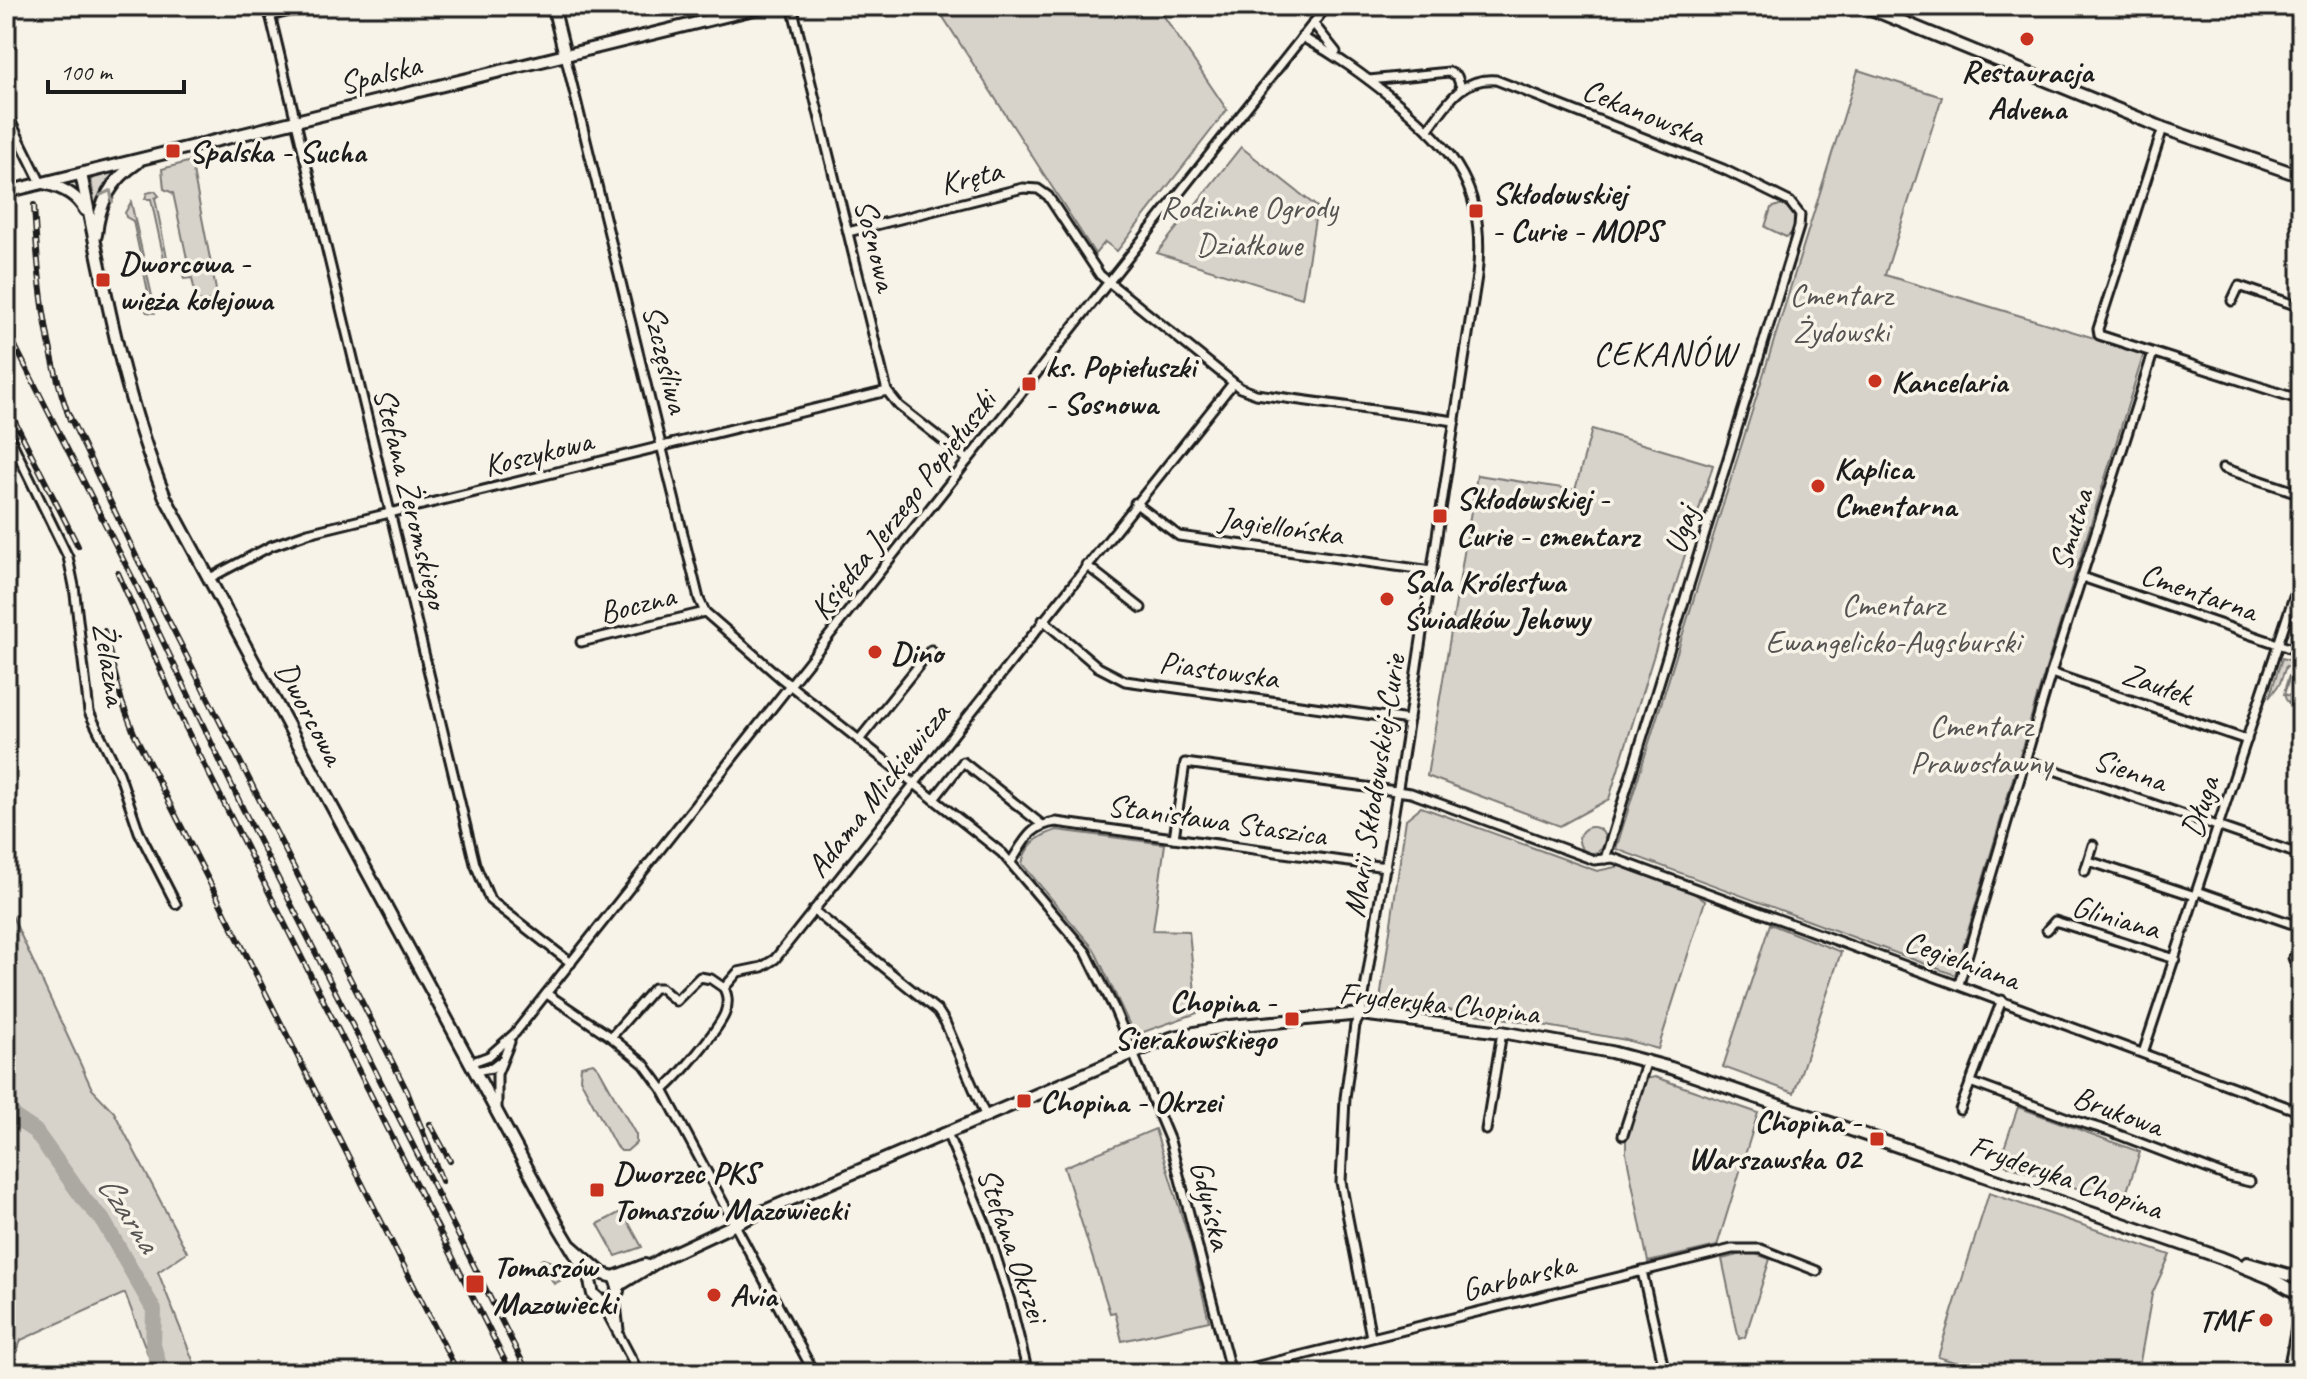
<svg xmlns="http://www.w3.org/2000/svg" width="2307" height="1379" font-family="Caveat,sans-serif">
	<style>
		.green { fill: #d7d3cb; stroke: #7a7874; stroke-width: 2 }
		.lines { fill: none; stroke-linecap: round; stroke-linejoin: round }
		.river { stroke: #aca9a2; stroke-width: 16 }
		.street-casing { stroke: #1c1c1c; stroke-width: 13 }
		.secondary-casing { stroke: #1c1c1c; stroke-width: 16 }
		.street { stroke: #f7f3e8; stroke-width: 7 }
		.secondary { stroke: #f7f3e8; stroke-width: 10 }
		.rail-casing { stroke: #1c1c1c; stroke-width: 6 }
		.rail { stroke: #f7f3e8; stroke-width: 3; stroke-dasharray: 9; stroke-linecap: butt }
		.oneway { stroke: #94928c }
		.poi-dot { fill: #c8321e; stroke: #f7f3e8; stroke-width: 3 }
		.labels { text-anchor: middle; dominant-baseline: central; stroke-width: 7; stroke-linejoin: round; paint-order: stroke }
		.poi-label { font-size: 32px; font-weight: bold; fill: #1c1c1c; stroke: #f7f3e8; text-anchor: start }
		.street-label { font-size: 32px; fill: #1c1c1c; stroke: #f7f3e8 }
		.park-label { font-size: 32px; fill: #545351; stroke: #f7f3e8 }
		.neighbourhood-label { font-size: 34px; letter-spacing: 2px; fill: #1c1c1c; stroke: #f7f3e8 }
		.water-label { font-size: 34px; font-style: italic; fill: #565452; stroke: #f7f3e8 }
	</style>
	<rect width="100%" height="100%" fill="#f7f3e8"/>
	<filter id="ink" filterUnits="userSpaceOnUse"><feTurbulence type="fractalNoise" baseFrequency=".0125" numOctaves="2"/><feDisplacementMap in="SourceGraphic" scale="16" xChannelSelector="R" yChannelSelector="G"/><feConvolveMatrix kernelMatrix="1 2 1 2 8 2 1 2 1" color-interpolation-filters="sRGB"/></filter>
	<g filter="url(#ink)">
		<g class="green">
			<polygon points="936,6 1157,6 1227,110 1117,251 1105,242 1095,254"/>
			<polygon points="1858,70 1942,97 1885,275 2144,353 2037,697 1955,975 1616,849"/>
			<polygon points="1241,147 1317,207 1302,298 1157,253"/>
			<polygon points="191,161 218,300 197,302 192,278 184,279 182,270 189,268 173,193 164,189 162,169"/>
			<polygon points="114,172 117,174 99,206 95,207 91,179"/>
			<polygon points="155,191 159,196 155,198 167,258 164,259 151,199 145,199 147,193"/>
			<polygon points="131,202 154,305 160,304 155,313 147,312 144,308 151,306 133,221 126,217 125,213"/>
			<path d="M1782,204C1795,212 1797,218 1792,233L1786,237L1765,227L1771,208Z"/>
			<polygon points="1592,429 1713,465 1609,799 1560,826 1427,776 1477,475 1575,490"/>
			<path d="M2282,658L2301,664V670L2293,668L2284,694L2291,696L2289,703L2298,708C2276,701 2286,685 2292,668L2286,666L2280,683L2269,698Z"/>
			<polygon points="1421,807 1597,871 1620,866 1692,892 1705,901 1658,1049 1626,1040 1502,1018 1380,1000 1406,819"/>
			<circle cx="1592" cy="840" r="13"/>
			<path d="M1057,830L1165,844L1153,930L1189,931L1197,1013L1138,1034L1133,1032L1094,949L1022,864C1025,845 1040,835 1057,830Z"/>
			<polygon points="6,903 92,1089 114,1112 187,1252 158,1272 198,1373 149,1373 150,1360 125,1293 21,1340 10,1373 6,1373"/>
			<polygon points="1770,924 1841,952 1794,1093 1723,1067"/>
			<polygon points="593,1063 599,1069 636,1135 636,1143 627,1151 621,1151 615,1145 580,1079 581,1066"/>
			<polygon points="1655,1077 1758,1113 1717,1246 1648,1262 1626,1153 1626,1139 1645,1079"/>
			<polygon points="2018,1107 2140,1152 2123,1203 1999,1163"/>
			<polygon points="1155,1129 1191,1246 1209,1321 1122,1341 1115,1312 1110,1313 1064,1167"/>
			<polygon points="1989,1193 2170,1255 2152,1294 2138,1373 1967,1373 1968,1366 1938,1357"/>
			<polygon points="619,1213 626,1218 642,1247 616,1256 598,1224"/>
			<polygon points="1750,1252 1770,1259 1745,1337 1739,1339 1722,1259"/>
			<polygon points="543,1259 555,1263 563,1279 554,1284 541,1260"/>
		</g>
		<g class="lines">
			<polyline class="river" points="6,1106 17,1119 35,1131 86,1202 102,1219 154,1310 153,1345 158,1362 156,1373"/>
			<g class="street-casing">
				<g id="street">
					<polyline points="268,6 475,864 490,900 571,963"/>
					<polyline points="792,6 887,391 899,406 968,460"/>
					<polyline points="270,16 310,6"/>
					<polyline points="1313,23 1336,52"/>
					<path d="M1302,37C1337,56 1362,74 1393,99C1456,151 1487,190 1477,276L1402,763L1361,1014L1355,1025L1345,1098L1341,1182L1371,1337"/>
					<polyline points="565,55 699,599 705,612 782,679 1002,853 1086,952 1114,1008 1170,1141 1231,1373"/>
					<polyline points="1369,80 1449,72 1457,76 1461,87"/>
					<polyline points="6,112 41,183"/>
					<path d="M1429,128C1447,104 1461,77 1496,80L1723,169L1790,202L1800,215L1799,227L1605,859"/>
					<polyline points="2163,128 2098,329 2099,335 2301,400"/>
					<polyline points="848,232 1023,188 1038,189 1048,196 1100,275 1240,388 1256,394 1455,421"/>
					<polyline points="2232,301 2239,286 2301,307"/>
					<polyline points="6,430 68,557 74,586 89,712 119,773 139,832 176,904"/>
					<polyline points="2223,468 2301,494"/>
					<polyline points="1135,503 1179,536 1432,571"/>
					<polyline points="1086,565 1141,608"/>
					<polyline points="2082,577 2301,652"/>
					<polyline points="208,579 271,546 308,533 887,391"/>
					<polyline points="1043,620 1098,667 1125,681 1409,720"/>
					<polyline points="581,642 705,612"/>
					<polyline points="2051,673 2247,740"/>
					<polyline points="859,740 931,650"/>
					<polyline points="2025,760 2301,855"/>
					<polyline points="934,799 963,762 1041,824"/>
					<polyline points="1174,838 1185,763 1411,793 1594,860 1613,858 2301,1112"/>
					<polyline points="2089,861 2195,896"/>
					<path d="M1011,862C1024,842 1030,825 1056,822L1386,867"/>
					<polyline points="2085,871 2093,845"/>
					<polyline points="2197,891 2301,927"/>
					<polyline points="813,910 938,1011 945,1022 986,1117"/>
					<polyline points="2047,930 2055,921 2175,959"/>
					<polyline points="2293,958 2301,975"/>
					<polyline points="1959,984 2051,673 2153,353"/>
					<polyline points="547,994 611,1037 644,1064 663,1090 814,1373"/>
					<polyline points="611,1037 654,988 661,988 676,1001 700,977 711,979 724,988"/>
					<polyline points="2143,1053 2301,575"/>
					<polyline points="470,1063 489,1056 515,1033 1327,6"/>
					<polyline points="474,1071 492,1068 501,1061"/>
					<polyline points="1970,1082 2073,1120 2109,1131 2229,1177 2250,1182"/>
					<path d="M663,1090C677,1079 719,1029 725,1013C728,1005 728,996 724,988L738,972L762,967L775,959L1233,383"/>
					<polyline points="497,1107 497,1074 510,1042"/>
					<polyline points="1960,1110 2002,1000"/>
					<polyline points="1486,1130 1502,1032"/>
					<polyline points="947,1133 986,1225 1010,1301 1028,1373"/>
					<polyline points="1623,1135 1647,1060"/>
					<polyline points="1642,1271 1665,1373"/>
					<polyline points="615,1296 619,1330"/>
					<polyline points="601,1301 639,1373"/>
					<polyline points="1230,1373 1732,1249 1761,1249 1817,1271"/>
				</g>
			</g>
			<g class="secondary-casing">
				<g id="secondary">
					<polyline points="553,6 565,55"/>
					<polyline points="1864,6 2163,128 2301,176"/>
					<path d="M81,174C104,284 122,392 165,497L559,1227L589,1277L593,1294L601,1301L611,1300L618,1291V1286L614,1277L603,1274L571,1246"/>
					<path d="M47,184C64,188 77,195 85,210"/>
					<polyline points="6,192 766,6"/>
					<path d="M96,235C99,203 111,180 138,162"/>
					<polyline points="2247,1263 2299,1278"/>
					<polyline points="614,1277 645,1265"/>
					<polyline points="618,1286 665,1257 755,1215 1152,1045 1174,1037 1230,1026 1361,1014 1502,1032 1611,1052 1671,1068 2219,1257 2271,1278 2295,1292"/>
					<polyline points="2292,1357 2301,1309"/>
					<polyline points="2287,1373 2294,1352"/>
				</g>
			</g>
			<use href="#street" class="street"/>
			<use href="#secondary" class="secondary"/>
			<g class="rail-casing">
				<g id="rail">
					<path d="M34,205C38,280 45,349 70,420"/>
					<polyline points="6,328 137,587 243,809 528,1373"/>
					<polyline points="6,404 78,546"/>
					<polyline points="67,411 137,558 407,1091 442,1181"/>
					<polyline points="118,573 186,728 511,1373"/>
					<polyline points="104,631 122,702 134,733 458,1373"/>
					<polyline points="430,1124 450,1161"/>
				</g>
			</g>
			<use href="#rail" class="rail"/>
		</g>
		<defs><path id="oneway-chevron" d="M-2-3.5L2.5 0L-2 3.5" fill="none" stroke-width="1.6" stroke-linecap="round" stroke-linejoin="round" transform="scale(2)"/></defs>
		<use class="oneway" href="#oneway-chevron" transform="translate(108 195) rotate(-63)"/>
	</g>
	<g class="poi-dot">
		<circle cx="2027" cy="39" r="8"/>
		<rect x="165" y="143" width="16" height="16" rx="4"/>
		<rect x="1468" y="203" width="16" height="16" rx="4"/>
		<rect x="95" y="272" width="16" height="16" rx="4"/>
		<circle cx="1875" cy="381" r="8"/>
		<rect x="1021" y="376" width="16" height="16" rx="4"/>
		<circle cx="1818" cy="486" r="8"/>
		<rect x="1432" y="508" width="16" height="16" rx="4"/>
		<circle cx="1387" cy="599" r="8"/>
		<circle cx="875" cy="652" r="8"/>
		<rect x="1284" y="1011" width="16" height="16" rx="4"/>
		<rect x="1016" y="1093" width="16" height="16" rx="4"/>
		<rect x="1869" y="1131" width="16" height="16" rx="4"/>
		<rect x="589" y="1182" width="16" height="16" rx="4"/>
		<rect x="465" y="1274" width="20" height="20" rx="4"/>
		<circle cx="714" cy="1295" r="8"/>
		<circle cx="2266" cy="1320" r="8"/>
	</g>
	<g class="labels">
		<g class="poi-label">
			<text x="2027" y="71" text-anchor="middle">Restauracja<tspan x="2027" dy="37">Advena</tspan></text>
			<text x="189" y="151">Spalska - Sucha</text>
			<text x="1492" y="193">Skłodowskiej<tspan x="1492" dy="37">- Curie - MOPS</tspan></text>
			<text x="119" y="262">Dworcowa -<tspan x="119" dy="37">wieża kolejowa</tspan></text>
			<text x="1045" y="366">ks. Popiełuszki<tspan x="1045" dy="37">- Sosnowa</tspan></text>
			<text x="1891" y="381">Kancelaria</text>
			<text x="1834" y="468">Kaplica<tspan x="1834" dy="37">Cmentarna</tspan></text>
			<text x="1456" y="498">Skłodowskiej -<tspan x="1456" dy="37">Curie - cmentarz</tspan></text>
			<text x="1403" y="581">Sala Królestwa<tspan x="1403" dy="37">Świadków Jehowy</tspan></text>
			<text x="891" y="652">Dino</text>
			<text x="1276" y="1001" text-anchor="end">Chopina -<tspan x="1276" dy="37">Sierakowskiego</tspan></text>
			<text x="1040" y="1101">Chopina - Okrzei</text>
			<text x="1861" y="1121" text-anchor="end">Chopina -<tspan x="1861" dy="37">Warszawska 02</tspan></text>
			<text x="613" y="1172">Dworzec PKS<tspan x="613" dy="37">Tomaszów Mazowiecki</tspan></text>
			<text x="493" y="1266">Tomaszów<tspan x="493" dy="37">Mazowiecki</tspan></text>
			<text x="730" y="1295">Avia</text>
			<text x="2250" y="1320" text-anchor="end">TMF</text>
		</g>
		<g class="street-label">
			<text transform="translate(380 74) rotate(-14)">Spalska</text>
			<text transform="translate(1644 112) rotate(22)">Cekanowska</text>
			<text transform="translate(971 177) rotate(-14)">Kręta</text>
			<text transform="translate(876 245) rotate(76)">Sosnowa</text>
			<text transform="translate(666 359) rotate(76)">Szczęśliwa</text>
			<text transform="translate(538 453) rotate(-14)">Koszykowa</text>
			<text transform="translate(411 498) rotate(76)">Stefana Żeromskiego</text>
			<text transform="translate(903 505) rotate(-52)">Księdza Jerzego Popiełuszki</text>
			<text transform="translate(1281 526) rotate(8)">Jagiellońska</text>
			<text transform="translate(1681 530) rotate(-73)">Ugaj</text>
			<text transform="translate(2071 530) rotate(-73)">Smutna</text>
			<text transform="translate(2199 592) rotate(19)">Cmentarna</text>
			<text transform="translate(637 604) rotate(-14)">Boczna</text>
			<text transform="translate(110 664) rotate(81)">Żelazna</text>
			<text transform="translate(1219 670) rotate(8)">Piastowska</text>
			<text transform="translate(2157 684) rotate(19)">Zaułek</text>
			<text transform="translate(310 713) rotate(62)">Dworcowa</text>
			<text transform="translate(2130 770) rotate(19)">Sienna</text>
			<text transform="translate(1374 786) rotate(-81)">Marii Skłodowskiej-Curie</text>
			<text transform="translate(878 790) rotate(-52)">Adama Mickiewicza</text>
			<text transform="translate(2200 807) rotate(-72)">Długa</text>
			<text transform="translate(1217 820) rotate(8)">Stanisława Staszica</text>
			<text transform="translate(2116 917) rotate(16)">Gliniana</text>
			<text transform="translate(1962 960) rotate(20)">Cegielniana</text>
			<text transform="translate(1439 1003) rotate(6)">Fryderyka Chopina</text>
			<text transform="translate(2118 1111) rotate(20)">Brukowa</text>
			<text transform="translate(2066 1177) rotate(19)">Fryderyka Chopina</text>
			<text transform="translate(1211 1205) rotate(76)">Gdyńska</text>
			<text transform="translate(1013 1245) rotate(71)">Stefana Okrzei</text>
			<text transform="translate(1518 1277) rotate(-14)">Garbarska</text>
		</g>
		<g class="park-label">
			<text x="1249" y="207">Rodzinne Ogrody<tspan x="1249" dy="37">Działkowe</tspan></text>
			<text x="1841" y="294">Cmentarz<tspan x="1841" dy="37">Żydowski</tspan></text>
			<text x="1893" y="604">Cmentarz<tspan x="1893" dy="37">Ewangelicko-Augsburski</tspan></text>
			<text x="1981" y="725">Cmentarz<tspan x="1981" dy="37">Prawosławny</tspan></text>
		</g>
		<g class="neighbourhood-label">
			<text x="1665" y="353">CEKANÓW</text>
		</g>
		<g class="water-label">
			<text transform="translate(129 1213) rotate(57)">Czarna</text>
		</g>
	</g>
	<rect width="2307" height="1379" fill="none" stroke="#f7f3e8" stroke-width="32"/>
	<rect x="16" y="16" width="2275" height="1347" fill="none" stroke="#1c1c1c" stroke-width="3" filter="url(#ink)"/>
	<path d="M48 80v12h136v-12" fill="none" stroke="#1c1c1c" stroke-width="4"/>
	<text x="60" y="80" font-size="24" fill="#1c1c1c" stroke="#f7f3e8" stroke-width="6" paint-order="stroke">100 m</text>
</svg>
